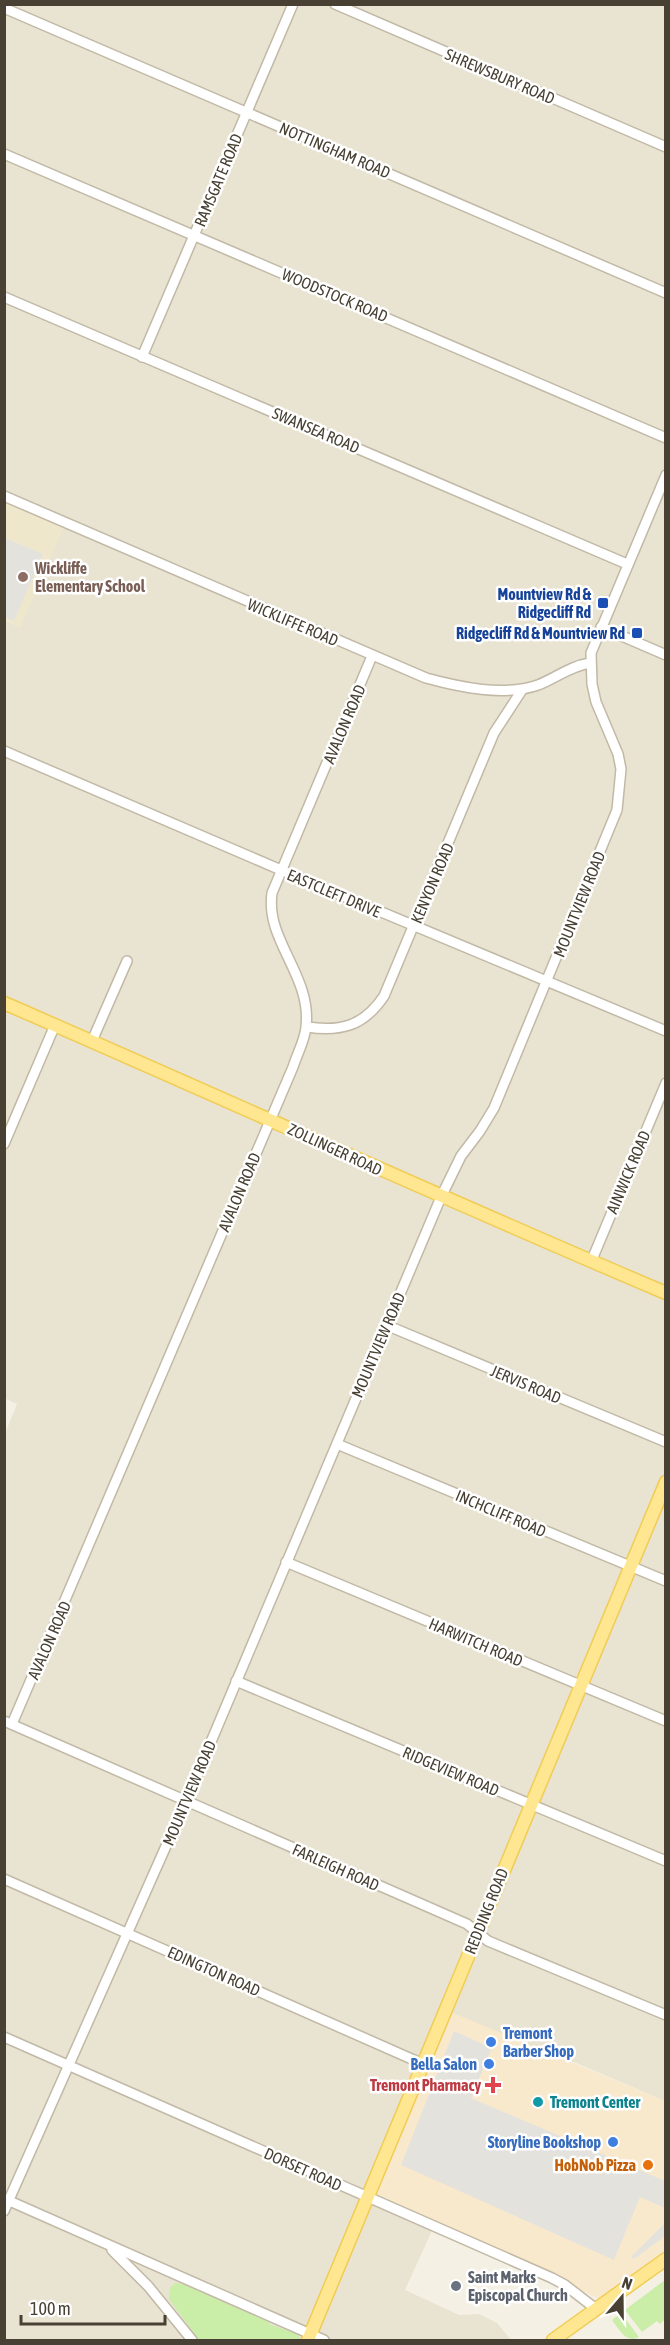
<svg xmlns="http://www.w3.org/2000/svg" width="670" height="2345" font-family="'Asap Condensed',sans-serif">
	<style>
		.residential { fill: #e9e3d1 }
		.commercial { fill: #f9e9cc }
		.education { fill: #efe7cc }
		.green { fill: #caeda8 }
		.parking { fill: #e4e2dd }
		.lines { fill: none; stroke-linecap: round; stroke-linejoin: round }
		.minor-casing { stroke: #c1b9a6; stroke-width: 12 }
		.major-casing { stroke: #f1cc55; stroke-width: 15 }
		.minor { stroke: #fff; stroke-width: 9 }
		.major { stroke: #ffe792; stroke-width: 12 }
		.education-dot { fill: #8d6e63; stroke: #fff; stroke-width: 2 }
		.transit-dot { fill: #1a4fb4; stroke: #fff; stroke-width: 2 }
		.shop-dot { fill: #3f7fe0; stroke: #fff; stroke-width: 2 }
		.health-dot { fill: #e0444e; stroke: #fff; stroke-width: 2 }
		.culture-dot { fill: #0f9aa8; stroke: #fff; stroke-width: 2 }
		.food-dot { fill: #e8710a; stroke: #fff; stroke-width: 2 }
		.worship-dot { fill: #6b7280; stroke: #fff; stroke-width: 2 }
		.labels { text-anchor: middle; dominant-baseline: central; stroke-width: 5; stroke-linejoin: round; paint-order: stroke }
		.street-label { font-size: 16px; fill: #474033; stroke: #fff }
		.education-label { font-size: 16px; font-weight: bold; fill: #785e54; stroke: #fff; text-anchor: start }
		.transit-label { font-size: 16px; font-weight: bold; fill: #164399; stroke: #fff; text-anchor: end }
		.shop-label { font-size: 16px; font-weight: bold; fill: #366cbe; stroke: #fff; text-anchor: end }
		.health-label { font-size: 16px; font-weight: bold; fill: #be3a42; stroke: #fff; text-anchor: end }
		.culture-label { font-size: 16px; font-weight: bold; fill: #0d838f; stroke: #fff; text-anchor: start }
		.food-label { font-size: 16px; font-weight: bold; fill: #c56008; stroke: #fff; text-anchor: end }
		.worship-label { font-size: 16px; font-weight: bold; fill: #5b616d; stroke: #fff; text-anchor: start }
	</style>
	<rect width="100%" height="100%" fill="#f4f0e4"/>
	<polygon class="residential" points="5,5 665,5 665,2101 560,2056 434,2226 405,2290 459,2315 479,2314 497,2323 511,2340 5,2340 4,1436 17,1404 4,1398 4,620 20,627 63,528 5,502"/>
	<polygon class="commercial" points="446,2010 665,2101 665,2259 607,2302 368,2198"/>
	<polygon class="education" points="5,502 64,527 20,627 5,620"/>
	<g class="green">
		<polygon points="665,2280 665,2319 660,2324 657,2321 642,2332 625,2310"/>
		<polygon points="175,2283 183,2284 269,2322 270,2325 297,2333 301,2340 199,2340 169,2299 170,2288"/>
		<path d="M621,2313L639,2337C626,2344 619,2329 612,2320Z"/>
	</g>
	<g class="parking">
		<polygon points="5,538 43,554 14,621 5,617"/>
		<polygon points="454,2031 492,2048 471,2098 665,2181 665,2208 640,2197 614,2260 401,2165"/>
		<polygon points="665,2223 665,2236 634,2259 631,2257"/>
	</g>
	<g class="lines">
		<g class="minor-casing">
			<g id="minor">
				<polyline points="335,4 666,147"/>
				<polyline points="4,8 666,293"/>
				<polyline points="4,154 666,438"/>
				<polyline points="4,297 627,564"/>
				<polyline points="142,357 293,4"/>
				<path d="M4,496L426,678C460,687 503,697 538,685C556,678 570,666 590,663"/>
				<polyline points="601,627 666,655"/>
				<polyline points="4,751 281,870 666,1031"/>
				<path d="M307,1027C341,1032 364,1026 384,996L494,733L522,690"/>
				<polyline points="92,1041 127,961"/>
				<polyline points="4,1144 55,1025"/>
				<polyline points="591,1262 666,1083"/>
				<polyline points="386,1325 666,1442"/>
				<polyline points="337,1444 666,1581"/>
				<polyline points="286,1562 666,1721"/>
				<polyline points="236,1681 666,1861"/>
				<polyline points="4,1721 467,1924 488,1941 666,2015"/>
				<path d="M12,1724L293,1067C297,1054 305,1040 306,1027C312,975 265,941 272,893L372,656"/>
				<polyline points="4,1879 423,2064"/>
				<polyline points="4,2037 552,2278 565,2285 596,2309"/>
				<polyline points="5,2199 324,2340"/>
				<polyline points="4,2211 186,1801 441,1197 461,1156 480,1131 494,1108 617,810 621,769 618,754 596,702 592,684 591,653 666,475"/>
				<polyline points="112,2250 148,2286 192,2340"/>
			</g>
		</g>
		<g class="major-casing">
			<g id="major">
				<path d="M4,1003C225,1099 444,1199 666,1293"/>
				<polyline points="308,2340 666,1482"/>
				<polyline points="553,2340 666,2259"/>
			</g>
		</g>
		<use href="#minor" class="minor"/>
		<use href="#major" class="major"/>
	</g>
	<circle class="education-dot" cx="23" cy="577" r="6"/>
	<g class="transit-dot">
		<rect x="597" y="597" width="12" height="12" rx="3"/>
		<rect x="631" y="627" width="12" height="12" rx="3"/>
	</g>
	<g class="shop-dot">
		<circle cx="491" cy="2042" r="6"/>
		<circle cx="489" cy="2064" r="6"/>
		<circle cx="613" cy="2142" r="6"/>
	</g>
	<path class="health-dot" d="M490 2076h6v6h6v6h-6v6h-6v-6h-6v-6h6z"/>
	<circle class="culture-dot" cx="538" cy="2102" r="6"/>
	<circle class="food-dot" cx="648" cy="2165" r="6"/>
	<circle class="worship-dot" cx="456" cy="2286" r="6"/>
	<g class="labels">
		<g class="street-label">
			<text transform="translate(500 76) rotate(23)">SHREWSBURY ROAD</text>
			<text transform="translate(335 150) rotate(23)">NOTTINGHAM ROAD</text>
			<text transform="translate(218 180) rotate(-67)">RAMSGATE ROAD</text>
			<text transform="translate(335 295) rotate(23)">WOODSTOCK ROAD</text>
			<text transform="translate(316 430) rotate(23)">SWANSEA ROAD</text>
			<text transform="translate(293 622) rotate(23)">WICKLIFFE ROAD</text>
			<text transform="translate(344 724) rotate(-67)">AVALON ROAD</text>
			<text transform="translate(432 883) rotate(-67)">KENYON ROAD</text>
			<text transform="translate(334 893) rotate(23)">EASTCLEFT DRIVE</text>
			<text transform="translate(579 904) rotate(-68)">MOUNTVIEW ROAD</text>
			<text transform="translate(335 1149) rotate(25)">ZOLLINGER ROAD</text>
			<text transform="translate(628 1172) rotate(-67)">AINWICK ROAD</text>
			<text transform="translate(239 1192) rotate(-67)">AVALON ROAD</text>
			<text transform="translate(378 1345) rotate(-67)">MOUNTVIEW ROAD</text>
			<text transform="translate(526 1384) rotate(23)">JERVIS ROAD</text>
			<text transform="translate(501 1513) rotate(23)">INCHCLIFF ROAD</text>
			<text transform="translate(49 1640) rotate(-66)">AVALON ROAD</text>
			<text transform="translate(476 1642) rotate(23)">HARWITCH ROAD</text>
			<text transform="translate(451 1771) rotate(23)">RIDGEVIEW ROAD</text>
			<text transform="translate(189 1793) rotate(-67)">MOUNTVIEW ROAD</text>
			<text transform="translate(336 1867) rotate(24)">FARLEIGH ROAD</text>
			<text transform="translate(486 1911) rotate(-68)">REDDING ROAD</text>
			<text transform="translate(214 1971) rotate(24)">EDINGTON ROAD</text>
			<text transform="translate(303 2169) rotate(24)">DORSET ROAD</text>
		</g>
		<g class="education-label">
			<text x="35" y="568">Wickliffe<tspan x="35" dy="18">Elementary School</tspan></text>
		</g>
		<g class="transit-label">
			<text x="591" y="594">Mountview Rd &amp;<tspan x="591" dy="18">Ridgecliff Rd</tspan></text>
			<text x="625" y="633">Ridgecliff Rd &amp; Mountview Rd</text>
		</g>
		<g class="shop-label">
			<text x="503" y="2033" text-anchor="start">Tremont<tspan x="503" dy="18">Barber Shop</tspan></text>
			<text x="477" y="2064">Bella Salon</text>
			<text x="601" y="2142">Storyline Bookshop</text>
		</g>
		<g class="health-label">
			<text x="481" y="2085">Tremont Pharmacy</text>
		</g>
		<g class="culture-label">
			<text x="550" y="2102">Tremont Center</text>
		</g>
		<g class="food-label">
			<text x="636" y="2165">HobNob Pizza</text>
		</g>
		<g class="worship-label">
			<text x="468" y="2277">Saint Marks<tspan x="468" dy="18">Episcopal Church</tspan></text>
		</g>
	</g>
	<rect width="670" height="2345" fill="none" stroke="#474033" stroke-width="12"/>
	<g transform="translate(622 2297) rotate(20)" stroke="#ffffff" stroke-width="4.5" paint-order="stroke">
	<path d="M0-4.5L10 22L0 15L-10 22Z" fill="#474033"/>
	<text y="-9" font-size="16" font-weight="bold" text-anchor="middle" fill="#474033">N</text>
	</g>
	<path d="M21 2315v9h144v-9" fill="none" stroke="#474033" stroke-width="3"/>
	<text x="30" y="2315" font-size="18" fill="#474033" stroke="#ffffff" stroke-width="4.5" paint-order="stroke">100 m</text>
</svg>
